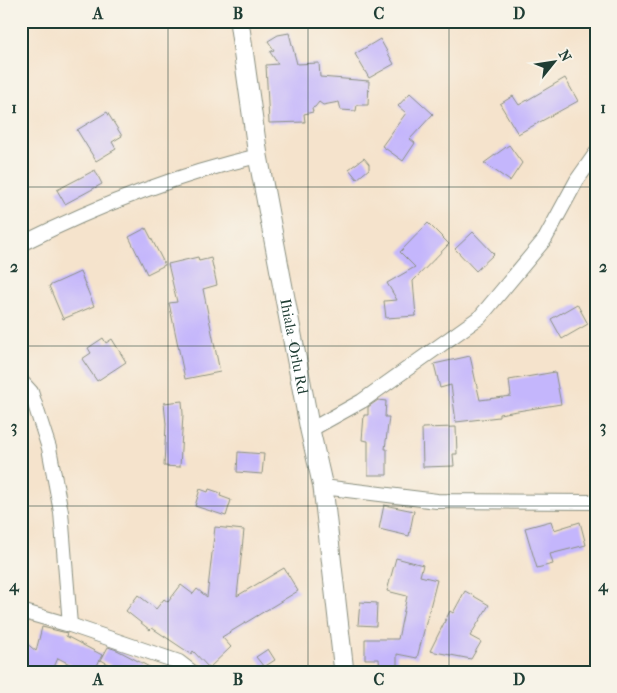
<svg xmlns="http://www.w3.org/2000/svg" width="617" height="693" font-family="'IM FELL French Canon',serif">
	<style>
		.building { fill: #c4b6fc }
		.lines { fill: none; stroke-linecap: round; stroke-linejoin: round }
		.minor-casing { stroke: #8a9080; stroke-width: 16 }
		.secondary-casing { stroke: #8a9080; stroke-width: 21 }
		.minor { stroke: #fff; stroke-width: 14 }
		.secondary { stroke: #fff; stroke-width: 19 }
		.grid { fill: none; stroke: #1f3d34; stroke-width: 1; stroke-opacity: 0.55 }
		.labels { text-anchor: middle; dominant-baseline: central; stroke-width: 4; stroke-linejoin: round; paint-order: stroke }
		.street-label { font-size: 15px; fill: #1f3d34; stroke: #f7f3e8 }
		.neatline { fill: none; stroke: #1f3d34; stroke-width: 2 }
		.grid-label { font-size: 16px; text-anchor: middle; font-weight: bold; fill: #1f3d34 }
	</style>
	<rect width="100%" height="100%" fill="#f7f3e8"/>
	<filter id="ink" filterUnits="userSpaceOnUse"><feTurbulence type="fractalNoise" baseFrequency=".02" numOctaves="2"/><feDisplacementMap in="SourceGraphic" scale="10" xChannelSelector="R" yChannelSelector="G"/><feConvolveMatrix kernelMatrix="1 2 1 2 8 2 1 2 1" color-interpolation-filters="sRGB"/></filter>
	<filter id="wash" filterUnits="userSpaceOnUse"><feTurbulence type="fractalNoise" baseFrequency=".0096" numOctaves="4" result="noise"/><feDisplacementMap in="SourceGraphic" scale="20" xChannelSelector="R" yChannelSelector="G"/><feGaussianBlur stdDeviation="1.12" result="paint"/><feColorMatrix in="noise" values="0 0 0 0 0 0 0 0 0 0 0 0 0 0 0 0 0 1.4 0 .05"/><feComposite in="paint" operator="in"/></filter>
	<g filter="url(#wash)">
		<rect width="100%" height="100%" fill="#f5e3cc"/>
		<g id="blocks">
			<g class="building">
				<polygon points="289,33 297,64 319,63 320,77 369,81 368,105 357,105 356,111 341,110 339,102 323,105 319,102 315,107 312,108 313,112 304,114 305,122 269,123 266,65 278,64 270,52 274,50 268,41 278,35"/>
				<polygon points="380,39 394,64 369,78 355,54"/>
				<polygon points="565,78 578,101 518,134 500,104 513,96 519,105"/>
				<polygon points="410,93 433,114 410,139 415,143 403,161 382,146 406,113 398,106"/>
				<polygon points="107,112 122,136 112,142 116,149 96,161 77,130"/>
				<polygon points="509,145 522,163 510,181 484,163"/>
				<polygon points="364,158 369,164 369,169 357,179 349,169"/>
				<polygon points="95,170 102,184 65,204 57,190"/>
				<polygon points="428,223 449,244 413,281 416,316 386,318 384,301 397,300 387,283 415,267 400,252"/>
				<polygon points="146,228 165,265 147,274 129,237"/>
				<polygon points="473,232 494,254 476,271 455,249"/>
				<polygon points="198,257 199,261 211,258 217,285 203,289 220,372 185,379 169,303 177,302 168,264"/>
				<polygon points="80,272 94,306 63,319 49,286"/>
				<polygon points="577,304 588,324 562,339 551,319"/>
				<polygon points="103,338 106,343 112,339 126,362 97,381 82,359 91,353 88,348"/>
				<polygon points="470,356 480,400 511,396 509,380 555,372 561,404 499,414 499,417 456,422 451,385 440,388 434,364"/>
				<polygon points="378,400 386,401 385,417 389,417 385,449 387,449 387,475 368,475 368,441 362,440 364,415 368,415 368,407"/>
				<polygon points="182,401 183,414 180,467 164,466 166,424 164,403"/>
				<polygon points="456,427 457,454 453,454 454,466 423,467 422,428"/>
				<polygon points="238,452 264,454 262,474 237,472"/>
				<polygon points="200,489 208,492 209,489 221,493 220,496 231,500 226,516 195,506"/>
				<polygon points="384,505 414,511 409,536 379,529"/>
				<polygon points="551,521 554,530 580,522 586,545 550,554 553,564 537,568 525,528"/>
				<polygon points="215,527 244,530 237,596 284,568 298,591 222,637 231,647 209,668 193,651 191,654 152,628 150,630 126,611 138,595 156,609 164,599 168,602 181,585 193,594 197,589 207,597"/>
				<polygon points="396,558 423,565 420,576 437,580 417,658 397,654 397,672 380,672 379,659 365,659 365,639 398,639 407,596 387,591"/>
				<polygon points="465,591 489,605 470,636 481,642 471,659 430,651 450,611 453,613"/>
				<polygon points="360,602 377,603 376,626 358,625"/>
				<polygon points="42,627 67,633 66,636 102,655 94,672 85,672 58,658 52,672 21,672 21,639 36,651"/>
				<polygon points="108,647 117,650 159,672 123,672 101,660"/>
				<polygon points="268,649 275,660 264,667 256,657"/>
			</g>
		</g>
	</g>
	<g filter="url(#ink)">
		<use href="#blocks" fill-opacity="0" stroke="#8a9080" stroke-width="1"/>
		<g class="lines">
			<g class="minor-casing">
				<g id="minor">
					<path d="M21,244C97,206 175,175 258,156"/>
					<polyline points="21,381 31,392 49,448 61,512 70,625"/>
					<polyline points="310,430 362,401 480,317 545,239 577,180 596,153"/>
					<polyline points="323,487 437,501 596,502"/>
					<polyline points="21,611 70,625 179,662 192,672"/>
				</g>
			</g>
			<g class="secondary-casing">
				<g id="secondary">
					<path id="s1" d="M239,21L258,156L310,430L323,487L344,672"/>
				</g>
			</g>
			<use href="#minor" class="minor"/>
			<use href="#secondary" class="secondary"/>
		</g>
	</g>
	<path class="grid" d="M168,21V672M308,21V672M449,21V672M21,187H596M21,346H596M21,506H596"/>
	<g class="labels">
		<g class="street-label">
			<text stroke="none"><textPath href="#s1" startOffset="330">Ihiala -Orlu Rd</textPath></text>
		</g>
	</g>
	<rect width="617" height="693" fill="none" stroke="#f7f3e8" stroke-width="55"/>
	<g transform="translate(554 62) rotate(60)" stroke="#f7f3e8" stroke-width="4" paint-order="stroke">
	<path d="M0-4L9 19L0 12L-9 19Z" fill="#1f3d34"/>
	<text y="-8" font-size="14" font-weight="bold" text-anchor="middle" fill="#1f3d34">N</text>
	</g>
	<rect x="28" y="28" width="562" height="638" class="neatline"/>
	<g class="grid-label">
		<text x="98" y="19">A</text>
		<text x="238" y="19">B</text>
		<text x="379" y="19">C</text>
		<text x="519" y="19">D</text>
		<text x="14" y="113">1</text>
		<text x="603" y="113">1</text>
		<text x="14" y="272">2</text>
		<text x="603" y="272">2</text>
		<text x="14" y="432">3</text>
		<text x="603" y="432">3</text>
		<text x="14" y="591">4</text>
		<text x="603" y="591">4</text>
		<text x="98" y="685">A</text>
		<text x="238" y="685">B</text>
		<text x="379" y="685">C</text>
		<text x="519" y="685">D</text>
	</g>
</svg>
